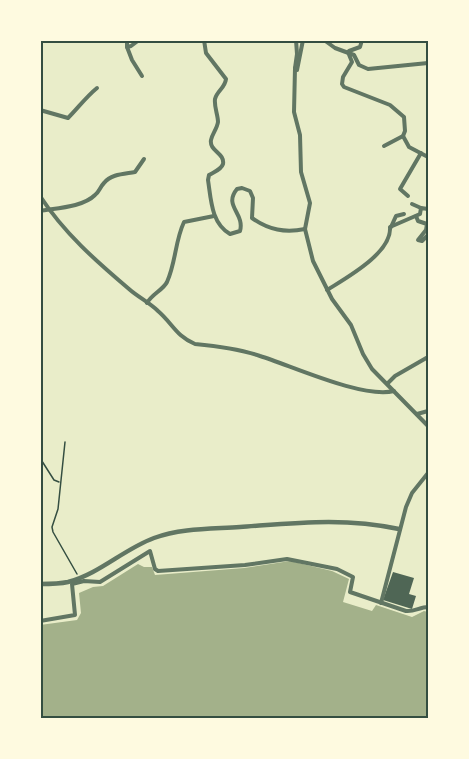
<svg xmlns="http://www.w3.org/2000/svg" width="469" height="759" font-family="Barlow,sans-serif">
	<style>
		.water { fill: #a3b18a }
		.building { fill: #4f6655 }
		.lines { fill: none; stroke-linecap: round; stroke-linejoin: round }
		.path { stroke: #344e41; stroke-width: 1.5 }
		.minor { stroke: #617663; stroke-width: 4 }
		.tertiary { stroke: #617663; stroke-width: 4.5 }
		.neatline { fill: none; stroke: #344e41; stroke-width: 2 }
	</style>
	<rect width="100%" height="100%" fill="#e9edc9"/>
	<polygon class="water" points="290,561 332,571 349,579 343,602 372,611 376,605 412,617 424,611 428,612 428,718 41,718 40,625 77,620 81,613 79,593 93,587 103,586 138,564 144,567 152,567 155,575 244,568"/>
	<polygon class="building" points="393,572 414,578 409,594 416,596 412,609 383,600"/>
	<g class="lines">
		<g class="path">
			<polyline points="65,442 58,509 52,527 53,532 77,574"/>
			<polyline points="40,458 54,480 59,482"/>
		</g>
		<g class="minor">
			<polyline points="127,40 127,47 131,46 139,40"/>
			<path d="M204,40L206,53L226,79C225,88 217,91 215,99C214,107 218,115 218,122C217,129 212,134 211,140C209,151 225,153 223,164C221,170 214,172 209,175L208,180C211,199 211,223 230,234L240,231C245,213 223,206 237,189L242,188L250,191L253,198L252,218C269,230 285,233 305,229"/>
			<polyline points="303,40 297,70 295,68 294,112 300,135 301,172 310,203 305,229 313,261 332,299 351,325 363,354 372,369 428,426"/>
			<polyline points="324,40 335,48 354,55 359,65 368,69 428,63"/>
			<polyline points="127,47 132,60 142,76"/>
			<polyline points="349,51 360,47 362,40"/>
			<polyline points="348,52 352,62 343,77 342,84 344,87 390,105 404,117 405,131 403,136 384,146"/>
			<polyline points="295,68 297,54 296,40"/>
			<path d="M40,110L68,118C78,108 86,97 97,88"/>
			<polyline points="403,136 409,147 428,157"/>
			<path d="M40,196C64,233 96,261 129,289C138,297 150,303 158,311C173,324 176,336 195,344C216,346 240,349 260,356C292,366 363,399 394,391"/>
			<polyline points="408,196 400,189 421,153"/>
			<polyline points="412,204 421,208"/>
			<path d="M40,211C57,208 83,207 95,195C99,192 100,187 104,183C111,174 124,174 135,172L144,159"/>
			<polyline points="416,216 418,221 427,224 426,230 418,240 422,241 428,235"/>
			<polyline points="391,227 396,216 404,214"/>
			<path d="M327,290C346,278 392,253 390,227L420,214L421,208L428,209"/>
			<path d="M147,303C152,294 163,290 167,282C176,262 175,241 184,222L214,216"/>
			<polyline points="388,383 395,376 428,357"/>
			<polyline points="417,414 428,411"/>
			<polyline points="381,603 406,507 412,493 428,473"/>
			<path d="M40,621L75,615L72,584L84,581L100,582L150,551L155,569L158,571L245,565L287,559L337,569L353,577L350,592L406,611C414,612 420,607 428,607"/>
		</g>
		<path class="tertiary" d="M40,584C49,584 59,584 68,582C99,574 124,549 154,538C181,528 211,529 240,527C295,523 344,517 399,529"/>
	</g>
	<rect width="469" height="759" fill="none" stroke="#fefae0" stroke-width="84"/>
	<rect x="42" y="42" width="385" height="675" class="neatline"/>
</svg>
